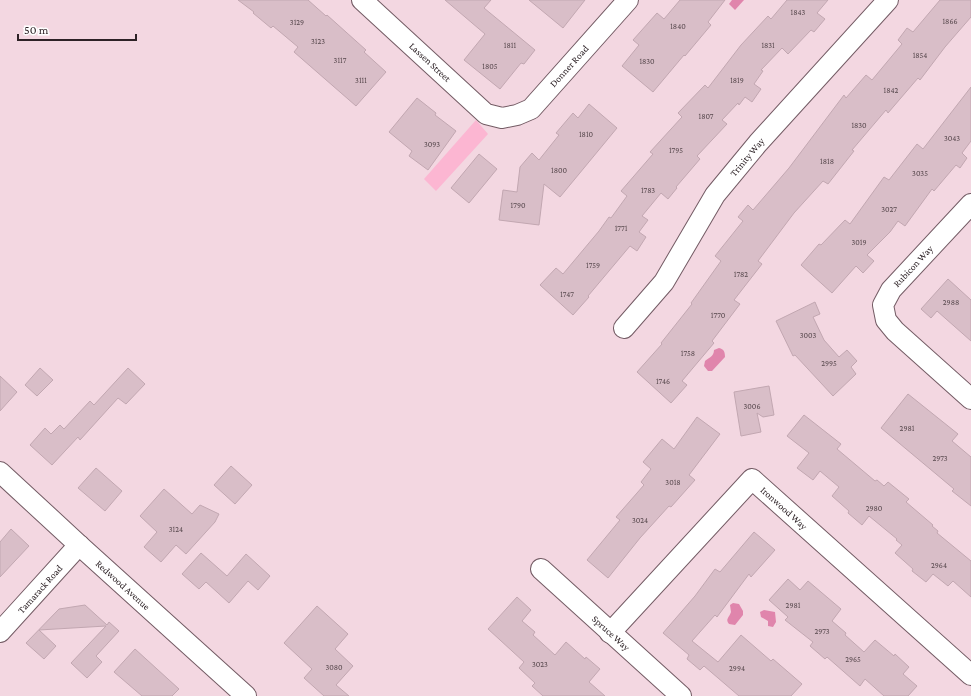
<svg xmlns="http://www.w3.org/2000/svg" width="971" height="696" font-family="'Crimson Pro',serif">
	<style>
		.green { fill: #fcb6d2 }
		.water { fill: #e085ac }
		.building { fill: #d9bec8; stroke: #c2a7b1 }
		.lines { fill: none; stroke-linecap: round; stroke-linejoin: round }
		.minor-casing { stroke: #735b64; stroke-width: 22 }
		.minor { stroke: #fff; stroke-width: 20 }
		.labels { text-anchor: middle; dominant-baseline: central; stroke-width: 4; stroke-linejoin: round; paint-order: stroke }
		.number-label { font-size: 8px; fill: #58494e }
		.street-label { font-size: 10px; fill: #2d2226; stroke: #fff }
	</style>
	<rect width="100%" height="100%" fill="#f3d7e1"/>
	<polygon class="green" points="476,120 488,134 436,191 424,179"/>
	<g class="water">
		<polygon points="732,0 744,0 735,10 729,4"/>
		<path d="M719,348C724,349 725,352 725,357L712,371H708L704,366L705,361C708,358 714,357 714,350Z"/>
		<path d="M733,603L739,604L743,611V615L735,625L729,624C725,619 729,618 731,612L730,605Z"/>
		<polygon points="764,610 775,612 776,622 773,627 768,626 768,621 761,617 760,612"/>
	</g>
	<g class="building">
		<polygon points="238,0 308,0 326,16 327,15 366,50 364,52 386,72 356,106 294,52 298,47 273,26 271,28 253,13 254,12"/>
		<polygon points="445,0 491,0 484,8 535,50 524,64 521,63 500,89 464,60 485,34"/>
		<polygon points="529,0 585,0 563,28"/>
		<polygon points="680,0 725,0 708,22 711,25 685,56 684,55 653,92 622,66 639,45 633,40 657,13 664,19"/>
		<polygon points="787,0 828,0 817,13 825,19 814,32 811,30 788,54 782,48 761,70 763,71 754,84 761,89 752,102 745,97 739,105 738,103 722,120 727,124 697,156 700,159 676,187 677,188 668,199 661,193 642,216 648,220 639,232 646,237 637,251 630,246 588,296 589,297 573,315 540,285 556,268 563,274 599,231 609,217 611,218 627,196 621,191 653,154 650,152 682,117 678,113 705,85 708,88 741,45 768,16 771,19"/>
		<polygon points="940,0 971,0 971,17 945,47 920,80 918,78 888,113 886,110 852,150 854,151 828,184 823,181 794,213 758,261 762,264 734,300 740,304 712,341 714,343 682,381 687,385 671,403 637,372 662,344 661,343 692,304 691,303 721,261 715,256 743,221 738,217 748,205 753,210 789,168 844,95 846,98 866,75 872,80 902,44 898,40 907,28 913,32"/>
		<polygon points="971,87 971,141 962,153 967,158 960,168 956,165 934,191 932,189 905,226 898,221 890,232 867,255 874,261 863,273 856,266 832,293 801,265 819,244 821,245 845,220 850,224 884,177 889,180 917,144 923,149"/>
		<polygon points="417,98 436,113 435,115 456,131 428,170 409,156 412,151 389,132"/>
		<polygon points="589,104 617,128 560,197 544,184 539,225 499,220 503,190 517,192 520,167 532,153 539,160 559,135 556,133 573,113 578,118"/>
		<polygon points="479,154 497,169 469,203 451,188"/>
		<polygon points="948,279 971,300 971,341 937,311 931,318 921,309"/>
		<polygon points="815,302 820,314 813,317 824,340 839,357 847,350 857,361 851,367 856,374 833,396 795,355 793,356 776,321"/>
		<polygon points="40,368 53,380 37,396 25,385"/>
		<polygon points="128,368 145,384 126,404 118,398 80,440 78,437 52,465 30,445 45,428 51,434 60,425 64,429 90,401 94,405"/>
		<polygon points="0,376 17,392 0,411"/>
		<polygon points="769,386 774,415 763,417 757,413 761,432 741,436 734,392"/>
		<polygon points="908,394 958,434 952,441 971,457 971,506 952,491 954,489 881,428"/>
		<polygon points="804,415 841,444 837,449 875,481 877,480 884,486 888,482 909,499 906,502 933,525 932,526 938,531 937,533 971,561 971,597 953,581 948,586 933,574 926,582 912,571 913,569 895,553 902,545 896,540 897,539 869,516 862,525 848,513 849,511 832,496 839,487 820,471 813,480 797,468 809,453 787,436"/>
		<polygon points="697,417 720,434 689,475 695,480 671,507 669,506 640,538 608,578 587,560 620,520 616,517 644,485 641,482 651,469 643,462 662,439 674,449"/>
		<polygon points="231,466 252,485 235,504 214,485"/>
		<polygon points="96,468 122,491 105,511 78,488"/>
		<polygon points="164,489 192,514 200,505 219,514 215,522 186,554 176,545 161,562 144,547 157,532 140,516"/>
		<polygon points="11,529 29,546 0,577 0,542"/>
		<polygon points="754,532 775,550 751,577 749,574 717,617 715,615 692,641 718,662 741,635 771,661 773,659 802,684 791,696 739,696 704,666 700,670 687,659 689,655 663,633 695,596 715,569 720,572"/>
		<polygon points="201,553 227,576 246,554 270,576 258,590 248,581 229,603 206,582 199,589 182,574"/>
		<polygon points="788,579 800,590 808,581 841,609 832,621 846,633 845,635 864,652 875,640 894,656 895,654 909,667 903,674 917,686 908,696 884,696 865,679 860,686 827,657 825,659 810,646 813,642 785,620 788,617 769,600"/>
		<polygon points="517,597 531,610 522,621 535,632 533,635 555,655 566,642 585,659 586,657 600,669 589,682 605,696 543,696 532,686 535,683 519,668 524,662 488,629"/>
		<polygon points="85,605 107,625 109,622 119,631 96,656 102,662 87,678 71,663 106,626 39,630 56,646 44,659 26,643 59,609"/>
		<polygon points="317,606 348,634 335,649 353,666 336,685 349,696 324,696 304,678 312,669 284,643"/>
		<polygon points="135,649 179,689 172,696 142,696 114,672"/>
	</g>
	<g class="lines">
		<g class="minor-casing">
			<g id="minor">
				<polyline points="362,0 486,114 502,118 517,115 531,109 628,0"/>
				<polyline points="971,204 891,290 883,305 886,320 895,331 971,399"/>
				<polyline points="624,328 664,282 715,195 758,143 888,0"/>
				<polyline points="0,472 79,545 246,696"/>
				<polyline points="541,569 681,696"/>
				<polyline points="0,632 79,545"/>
				<polyline points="610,633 752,479 971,675"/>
			</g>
		</g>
		<use href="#minor" class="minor"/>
	</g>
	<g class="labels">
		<g class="number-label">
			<text x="798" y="12">1843</text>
			<text x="950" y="21">1866</text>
			<text x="297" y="22">3129</text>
			<text x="678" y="26">1840</text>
			<text x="318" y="41">3123</text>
			<text x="510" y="45">1811</text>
			<text x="768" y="45">1831</text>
			<text x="920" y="55">1854</text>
			<text x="340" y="60">3117</text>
			<text x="647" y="61">1830</text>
			<text x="490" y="66">1805</text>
			<text x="361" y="80">3111</text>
			<text x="737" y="80">1819</text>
			<text x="891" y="90">1842</text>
			<text x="706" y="116">1807</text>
			<text x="859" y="125">1830</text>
			<text x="586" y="134">1810</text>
			<text x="952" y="138">3043</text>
			<text x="432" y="144">3093</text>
			<text x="676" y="150">1795</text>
			<text x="827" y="161">1818</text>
			<text x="559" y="170">1800</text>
			<text x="920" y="173">3035</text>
			<text x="648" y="190">1783</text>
			<text x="518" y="205">1790</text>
			<text x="889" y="209">3027</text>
			<text x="621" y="228">1771</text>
			<text x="859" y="242">3019</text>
			<text x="593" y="265">1759</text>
			<text x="741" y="274">1782</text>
			<text x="567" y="294">1747</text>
			<text x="951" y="302">2988</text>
			<text x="718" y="315">1770</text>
			<text x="808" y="335">3003</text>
			<text x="688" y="353">1758</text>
			<text x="829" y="363">2995</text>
			<text x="663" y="381">1746</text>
			<text x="752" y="406">3006</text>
			<text x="907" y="428">2981</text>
			<text x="940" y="458">2973</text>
			<text x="673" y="482">3018</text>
			<text x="874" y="508">2980</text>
			<text x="640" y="520">3024</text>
			<text x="176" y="529">3124</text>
			<text x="939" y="565">2964</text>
			<text x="793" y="605">2981</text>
			<text x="822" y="631">2973</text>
			<text x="853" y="659">2965</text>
			<text x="540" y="664">3023</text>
			<text x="334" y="667">3080</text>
			<text x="737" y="668">2994</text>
		</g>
		<g class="street-label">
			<text transform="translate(430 62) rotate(43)">Lassen Street</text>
			<text transform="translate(569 66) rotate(-48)">Donner Road</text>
			<text transform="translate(747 157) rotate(-50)">Trinity Way</text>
			<text transform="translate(913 266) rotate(-47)">Rubicon Way</text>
			<text transform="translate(784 508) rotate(42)">Ironwood Way</text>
			<text transform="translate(123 585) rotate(42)">Redwood Avenue</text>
			<text transform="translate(40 589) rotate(-48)">Tamarack Road</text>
			<text transform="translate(611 633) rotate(42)">Spruce Way</text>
		</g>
	</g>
	<path d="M18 34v6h118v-6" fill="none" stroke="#2d2226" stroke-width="2"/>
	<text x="24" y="34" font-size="12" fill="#2d2226" stroke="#ffffff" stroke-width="3" paint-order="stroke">50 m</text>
</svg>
